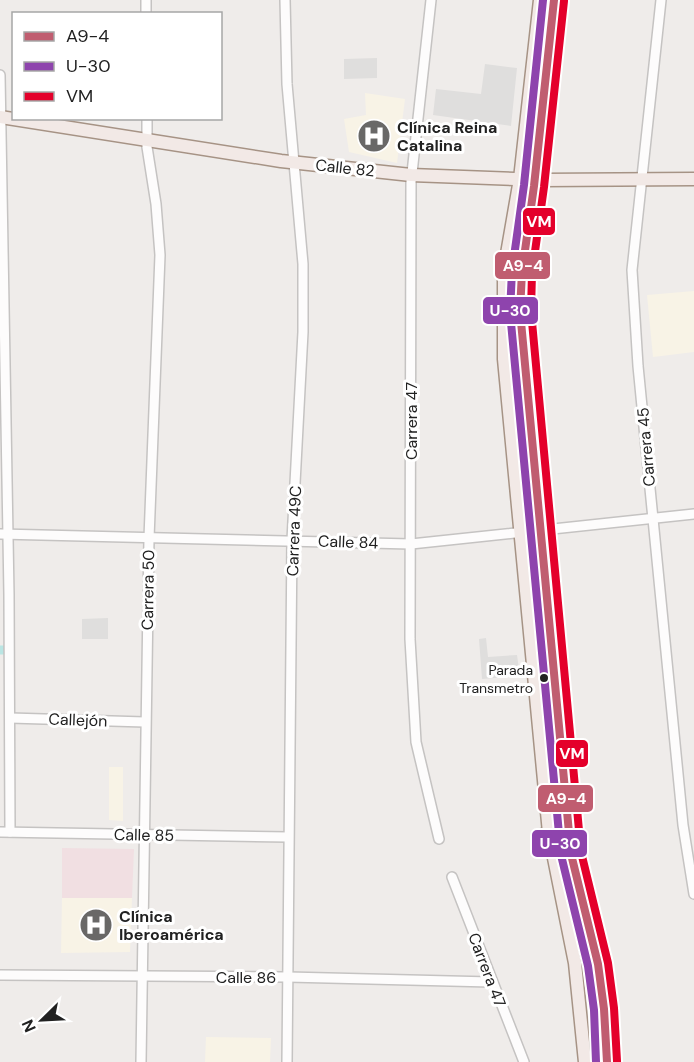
<svg xmlns="http://www.w3.org/2000/svg" width="694" height="1062" font-family="'DM Sans',sans-serif">
	<style>
		.commercial { fill: #f1dfe2 }
		.education { fill: #f8f3e6 }
		.grass { fill: url(#grass-tufts) }
		.parking { fill: #dfdedd }
		.lines { fill: none; stroke-linecap: round; stroke-linejoin: round }
		.canal { stroke: #bae5e3; stroke-width: 9 }
		.minor-casing { stroke: #c5c3c2; stroke-width: 12 }
		.major-casing { stroke: #a69385; stroke-width: 15 }
		.minor { stroke: #fdfcfc; stroke-width: 9 }
		.major { stroke: #f2e9e6; stroke-width: 12 }
		.bus-1-casing { stroke: #fff; stroke-width: 12 }
		.bus-2-casing { stroke: #fff; stroke-width: 12 }
		.bus-3-casing { stroke: #fff; stroke-width: 12 }
		.bus-1 { stroke: #c05d70; stroke-width: 8 }
		.bus-2 { stroke: #8e44ad; stroke-width: 8 }
		.bus-3 { stroke: #e4002b; stroke-width: 8 }
		.bus-dot { fill: #212121; stroke: #fff; stroke-width: 2 }
		.labels { text-anchor: middle; dominant-baseline: central; stroke-width: 6; stroke-linejoin: round; paint-order: stroke }
		.bus-label { font-size: 14px; fill: #212121; stroke: #fff; text-anchor: end }
		.poi-label { font-size: 16px; font-weight: bold; fill: #212121; stroke: #fff; text-anchor: start }
		.street-label { font-size: 16px; fill: #212121; stroke: #fff }
		.line-badge { stroke: #fff; stroke-width: 2 }
		.badge-label { font-size: 16px; text-anchor: middle; font-weight: bold; fill: #fff }
	</style>
	<defs>
		<pattern id="grass-tufts" width="24" height="20" patternUnits="userSpaceOnUse" patternTransform="scale(1.5)"><rect width="24" height="20" fill="#e5edc7"/><path d="M3 7l-1-3M5 7V3M7 7l1-3M15 17l-1-3M17 17v-4M19 17l1-3" fill="none" stroke="#c4cbab"/></pattern>
	</defs>
	<rect width="100%" height="100%" fill="#efecea"/>
	<polygon class="commercial" points="62,848 134,849 132,898 62,898"/>
	<g class="education">
		<polygon points="365,93 405,99 397,163 349,152 344,119 366,115"/>
		<polygon points="694,291 694,352 653,357 647,295"/>
		<polygon points="109,767 123,767 123,821 109,820"/>
		<polygon points="62,898 132,898 130,952 61,953"/>
		<polygon points="206,1037 271,1038 270,1062 205,1062"/>
	</g>
	<g class="grass">
		<polygon points="546,0 551,0 531,168 527,168"/>
		<polygon points="521,194 529,194 517,267 518,346 509,347 509,268"/>
		<polygon points="520,366 534,518 524,519 511,367"/>
		<polygon points="538,551 562,819 551,820 527,552"/>
		<polygon points="564,844 589,959 595,997 597,1062 592,1062 592,1039 584,960 558,846"/>
	</g>
	<g class="parking">
		<polygon points="377,58 377,78 344,79 344,59"/>
		<polygon points="485,64 517,68 511,126 433,115 436,89 481,94"/>
		<polygon points="108,618 108,639 82,639 82,619"/>
		<polygon points="486,638 488,657 517,655 520,676 482,679 479,639"/>
	</g>
	<g class="lines">
		<polyline class="canal" points="0,650 9,650"/>
		<g class="minor-casing">
			<g id="minor">
				<polyline points="146,0 146,14"/>
				<polyline points="285,0 287,84 303,264 303,332 292,540 287,1062"/>
				<polyline points="431,0 411,182 410,639 416,742 439,839"/>
				<polyline points="661,0 632,270 638,366 683,825 694,894"/>
				<polyline points="0,75 9,595 10,832"/>
				<polyline points="0,534 411,544 694,514"/>
				<polyline points="10,718 145,722"/>
				<polyline points="0,832 288,837"/>
				<polyline points="543,833 569,831"/>
				<polyline points="452,877 524,1062"/>
				<polyline points="0,975 288,977 491,982"/>
				<polyline points="141,1062 149,538 160,255 156,204 147,147 147,118"/>
			</g>
		</g>
		<g class="major-casing">
			<g id="major">
				<polyline points="540,0 520,179 504,271 504,359 549,833 575,963 585,1062"/>
				<polyline points="554,0 534,186 522,272 520,311 571,854 598,964 604,1009 607,1062"/>
				<polyline points="0,117 281,161 411,175 542,180 694,179"/>
			</g>
		</g>
		<use href="#minor" class="minor"/>
		<use href="#major" class="major"/>
		<g class="bus-1-casing">
			<polyline id="bus-1" points="554,0 534,186 522,272 520,311 571,854 598,964 604,1009 607,1062"/>
		</g>
		<g class="bus-2-casing">
			<polyline id="bus-2" points="543,0 524,185 512,271 510,312 561,855 588,966 594,1010 596,1062"/>
		</g>
		<g class="bus-3-casing">
			<polyline id="bus-3" points="564,1 544,187 532,273 531,311 581,852 608,963 614,1008 617,1061"/>
		</g>
		<use href="#bus-1" class="bus-1"/>
		<use href="#bus-2" class="bus-2"/>
		<use href="#bus-3" class="bus-3"/>
	</g>
	<defs>
		<g id="hospital-disc" transform="scale(1.725)"><circle r="9.5" fill="#696867" stroke="#fff"/><path d="M-5-5h3v3.5h4V-5h3V5h-3V1.5h-4V5h-3Z" fill="#fff"/></g>
	</defs>
	<g fill-rule="evenodd">
		<use href="#hospital-disc" x="374" y="136"/>
		<use href="#hospital-disc" x="96" y="925"/>
	</g>
	<circle class="bus-dot" cx="544" cy="678" r="5"/>
	<g class="labels">
		<g class="bus-label">
			<text x="533" y="670">Parada<tspan x="533" dy="18">Transmetro</tspan></text>
		</g>
		<g class="poi-label">
			<text x="397" y="127">Clínica Reina<tspan x="397" dy="18">Catalina</tspan></text>
			<text x="119" y="916">Clínica<tspan x="119" dy="18">Iberoamérica</tspan></text>
		</g>
		<g class="street-label">
			<text transform="translate(345 168) rotate(6)">Calle 82</text>
			<text transform="translate(411 421) rotate(-90)">Carrera 47</text>
			<text transform="translate(646 447) rotate(-95)">Carrera 45</text>
			<text transform="translate(294 531) rotate(-88)">Carrera 49C</text>
			<text transform="translate(348 542) rotate(2)">Calle 84</text>
			<text transform="translate(148 590) rotate(-89)">Carrera 50</text>
			<text transform="translate(78 720) rotate(2)">Callejón</text>
			<text transform="translate(144 835) rotate(1)">Calle 85</text>
			<text transform="translate(487 970) rotate(69)">Carrera 47</text>
			<text x="246" y="977">Calle 86</text>
		</g>
	</g>
	<g class="line-badge">
		<rect x="522" y="207" width="34" height="29" rx="6" fill="#e4002b"/>
		<rect x="494" y="251" width="57" height="29" rx="6" fill="#c05d70"/>
		<rect x="482" y="296" width="57" height="29" rx="6" fill="#8e44ad"/>
		<rect x="555" y="739" width="34" height="29" rx="6" fill="#e4002b"/>
		<rect x="537" y="784" width="57" height="29" rx="6" fill="#c05d70"/>
		<rect x="531" y="829" width="57" height="29" rx="6" fill="#8e44ad"/>
	</g>
	<g class="badge-label">
		<text x="539" y="227">VM</text>
		<text x="523" y="271">A9-4</text>
		<text x="510" y="316">U-30</text>
		<text x="572" y="759">VM</text>
		<text x="566" y="804">A9-4</text>
		<text x="560" y="849">U-30</text>
	</g>
	<rect x="12" y="12" width="210" height="108" fill="#ffffff" stroke="#a6a6a6" stroke-width="1.5"/>
	<rect x="24" y="32" width="30" height="9" fill="#c05d70" stroke="#a6a6a6" stroke-width="1.5"/>
	<text x="66" y="42" font-size="18" fill="#212121">A9-4</text>
	<rect x="24" y="62" width="30" height="9" fill="#8e44ad" stroke="#a6a6a6" stroke-width="1.5"/>
	<text x="66" y="72" font-size="18" fill="#212121">U-30</text>
	<rect x="24" y="92" width="30" height="9" fill="#e4002b" stroke="#a6a6a6" stroke-width="1.5"/>
	<text x="66" y="102" font-size="18" fill="#212121">VM</text>
	<g transform="translate(42 1020) rotate(246)" stroke="#ffffff" stroke-width="4.5" paint-order="stroke">
	<path d="M0-4.5L10 22L0 15L-10 22Z" fill="#212121"/>
	<text y="-9" font-size="16" font-weight="bold" text-anchor="middle" fill="#212121">N</text>
	</g>
</svg>
